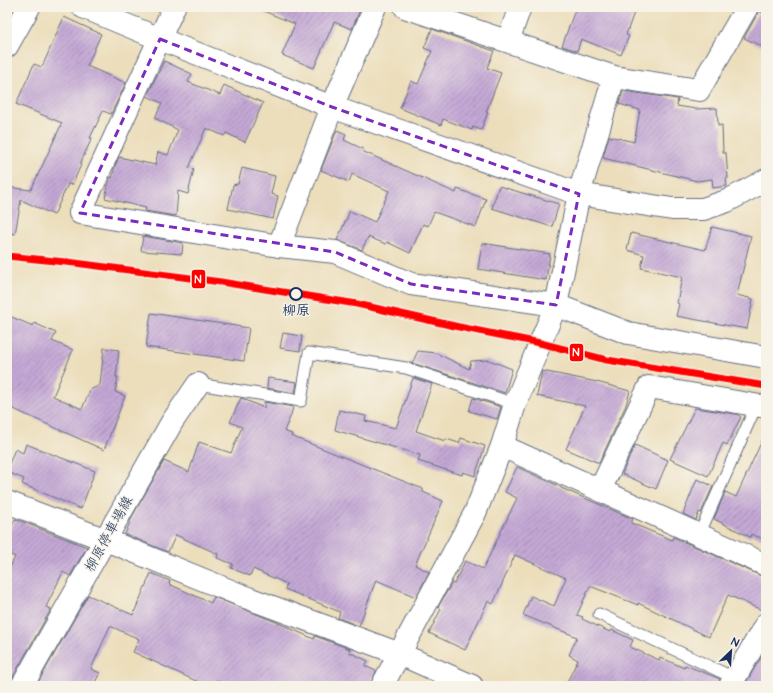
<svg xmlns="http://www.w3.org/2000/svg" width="773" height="693" font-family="'Architects Daughter','Klee One',sans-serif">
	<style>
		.building { fill: url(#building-hatch) }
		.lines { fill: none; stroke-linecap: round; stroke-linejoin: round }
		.service-casing { stroke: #646c7f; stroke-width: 13 }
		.minor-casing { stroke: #646c7f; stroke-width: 24 }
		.tertiary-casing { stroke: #646c7f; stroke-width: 24 }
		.secondary-casing { stroke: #646c7f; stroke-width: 24 }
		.service { stroke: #fff; stroke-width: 11 }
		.minor { stroke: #fff; stroke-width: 22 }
		.tertiary { stroke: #fff; stroke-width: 22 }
		.secondary { stroke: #fff; stroke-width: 22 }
		.rail-1-casing { stroke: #f7f3e8; stroke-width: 10 }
		.rail-1 { stroke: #f00; stroke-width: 7 }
		.marked { fill: none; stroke: #7b2cbf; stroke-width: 3; stroke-dasharray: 8 5; stroke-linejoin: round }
		.stop-dot { fill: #f7f3e8; stroke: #1b2f5e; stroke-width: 2 }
		.labels { text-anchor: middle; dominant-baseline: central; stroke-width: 3; stroke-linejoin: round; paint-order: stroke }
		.stop-label { font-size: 14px; font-weight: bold; fill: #1b2f5e; stroke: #f7f3e8 }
		.street-label { font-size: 14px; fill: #1b2f5e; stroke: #f7f3e8 }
		.line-badge { stroke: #f7f3e8; stroke-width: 1.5 }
		.badge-label { font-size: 11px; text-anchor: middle; font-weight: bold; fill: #fff }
	</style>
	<defs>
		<pattern id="building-hatch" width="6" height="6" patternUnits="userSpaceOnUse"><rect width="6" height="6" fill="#c4a8d5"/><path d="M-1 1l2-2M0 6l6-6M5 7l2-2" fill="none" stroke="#9e89b0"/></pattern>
	</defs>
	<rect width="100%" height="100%" fill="#f7f3e8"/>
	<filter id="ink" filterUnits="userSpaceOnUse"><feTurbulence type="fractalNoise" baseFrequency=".025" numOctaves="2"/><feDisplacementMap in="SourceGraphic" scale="8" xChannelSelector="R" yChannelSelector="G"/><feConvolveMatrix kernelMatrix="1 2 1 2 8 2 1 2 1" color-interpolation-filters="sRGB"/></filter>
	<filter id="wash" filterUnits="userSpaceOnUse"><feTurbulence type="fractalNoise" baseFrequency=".012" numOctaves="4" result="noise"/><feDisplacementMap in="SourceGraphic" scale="16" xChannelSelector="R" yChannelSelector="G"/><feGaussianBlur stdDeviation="0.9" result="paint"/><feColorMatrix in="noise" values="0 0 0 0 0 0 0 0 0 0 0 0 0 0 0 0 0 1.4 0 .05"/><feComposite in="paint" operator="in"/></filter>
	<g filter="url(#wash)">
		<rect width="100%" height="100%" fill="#ecdebb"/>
		<g id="blocks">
			<g class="building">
				<polygon points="254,7 361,7 352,29 334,22 314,68 282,55 295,24"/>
				<polygon points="576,7 636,7 626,35 629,36 621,55 581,39 577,51 562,46"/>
				<polygon points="759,11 766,14 766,48 744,38"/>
				<polygon points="64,17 101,34 87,66 126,83 111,114 103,111 90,138 92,138 80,164 81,165 72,185 68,184 54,215 21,200 15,234 7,233 7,187 31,190 62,123 16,104 34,64 42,67"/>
				<polygon points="432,29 494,51 487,68 501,73 486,112 488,112 481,130 473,127 472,130 443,119 441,125 400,108 411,81 418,84 432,51 424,48"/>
				<polygon points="164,61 192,74 188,82 220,95 224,85 263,103 245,142 226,133 224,136 206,128 189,168 194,169 188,194 178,191 176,216 145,211 146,208 105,198 110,177 112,178 115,166 119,157 155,165 158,152 168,155 178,130 155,118 162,103 147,96"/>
				<polygon points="623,91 678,99 677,106 696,109 717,108 718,126 722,125 723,153 726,153 728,178 726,179 727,186 713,188 712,179 697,181 603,158 609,136 634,142 640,110 619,104"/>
				<polygon points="337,130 346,134 344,140 363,149 362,151 456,193 457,189 486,199 476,227 434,212 428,226 423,224 410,253 387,242 386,244 368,237 362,250 337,240 350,211 375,222 389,191 352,174 349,182 321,170"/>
				<polygon points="242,168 275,176 271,194 278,196 273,219 228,209 233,185 238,184"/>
				<polygon points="499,186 559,204 552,227 492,208"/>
				<polygon points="712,227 751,236 737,295 753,299 747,329 676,316 679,304 677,303 682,277 641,268 644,255 627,250 631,233 705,250"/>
				<polygon points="143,236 183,243 182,254 142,251 141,250"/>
				<polygon points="482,243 550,254 546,280 478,269"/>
				<polygon points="151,313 249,328 244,361 146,347"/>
				<polygon points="7,315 33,326 34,323 56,333 52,341 73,350 53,396 82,409 90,390 100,385 104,348 119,350 116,377 118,377 115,392 125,396 104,450 7,406"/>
				<polygon points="283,333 302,336 300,351 280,348"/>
				<polygon points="418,351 436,353 469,369 471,361 489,360 512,369 505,393 412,363"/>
				<polygon points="542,371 597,382 630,391 626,405 599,463 566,449 585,406 537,396"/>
				<polygon points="268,378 297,382 295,393 267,388"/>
				<polygon points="413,378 432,384 416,431 445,441 446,439 459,443 461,438 485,446 475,476 463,472 462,475 418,461 420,455 335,430 339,410 366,416 365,421 396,428"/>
				<polygon points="241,398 264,408 265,402 293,407 291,415 284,431 292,434 291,436 423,489 423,492 443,501 415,565 429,572 416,597 376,580 359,626 338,618 340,612 285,589 287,584 253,569 250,576 231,568 233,564 217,558 218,554 176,535 168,552 125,534 133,515 164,461 189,472 199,442 231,453 242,427 230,422"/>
				<polygon points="473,398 501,407 497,419 469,411"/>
				<polygon points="695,408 736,414 741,417 727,445 723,443 708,476 670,459"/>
				<polygon points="766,432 766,540 751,534 750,537 714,519 725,492 736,497"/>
				<polygon points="26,444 95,471 81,509 22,484 24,479 7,472 7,469 15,449 23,453"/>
				<polygon points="635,445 668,460 656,489 622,474"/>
				<polygon points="517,467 561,487 561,488 633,519 631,523 672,540 673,537 766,578 766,612 728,595 709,637 638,603 638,605 590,586 577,615 583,617 582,619 610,632 612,630 633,640 630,647 659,660 660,657 684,668 685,665 720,679 718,686 565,686 578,660 569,655 577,637 523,615 531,596 554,606 566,578 515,555 493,604 488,601 465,650 429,633 441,609 438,607 452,583 454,584 465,561 483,569 517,498 505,492"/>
				<polygon points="697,479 713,486 701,513 699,512 696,520 683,514"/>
				<polygon points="15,519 87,547 70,576 63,572 46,607 51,609 11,680 10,686 7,686 7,573 15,557 7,553 7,536"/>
				<polygon points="151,573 170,581 169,584 211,603 214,597 276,622 314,639 315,636 350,649 349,652 368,661 365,666 376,671 370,686 229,686 216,680 214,686 207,686 133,652 139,639 110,626 91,669 100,673 93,686 36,686 88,595 133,615"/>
				<polygon points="766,649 766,686 744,686"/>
			</g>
		</g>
	</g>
	<g filter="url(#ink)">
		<use href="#blocks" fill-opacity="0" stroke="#646c7f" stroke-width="1"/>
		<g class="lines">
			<g class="service-casing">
				<g id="service">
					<polyline points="198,384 301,401 309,353 406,368 515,404"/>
					<polyline points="699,535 756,406"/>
					<polyline points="599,614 734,678"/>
				</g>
			</g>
			<g class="minor-casing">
				<g id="minor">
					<polyline points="174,7 80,213 279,246 335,252 411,284 556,305 628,333 766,357"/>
					<polyline points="405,7 614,77 699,90 747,7"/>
					<polyline points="508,41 520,7"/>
					<polyline points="279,246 332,107 375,7"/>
					<polyline points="502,446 766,565"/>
					<polyline points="600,490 649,387 766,407"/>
					<polyline points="7,502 106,540 248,598 400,654 472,686"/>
					<polyline points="382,686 475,513 502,446 515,404 556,305 579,194 614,77"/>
					<polyline points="730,686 766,624"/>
				</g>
			</g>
			<g class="tertiary-casing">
				<g id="tertiary">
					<polyline points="83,7 160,39 332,107 579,194 672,209 703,209 727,201 766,180"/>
					<polyline points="7,46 29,7"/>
				</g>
			</g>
			<g class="secondary-casing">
				<polyline id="secondary" points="22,686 172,422 198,384"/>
			</g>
			<use href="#service" class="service"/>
			<use href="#minor" class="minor"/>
			<use href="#tertiary" class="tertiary"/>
			<use href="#secondary" class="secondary"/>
			<g class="rail-1-casing">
				<polyline id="rail-1" points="7,256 75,263 221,282 357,304 459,327 540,343 607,360 766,386"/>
			</g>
			<use href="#rail-1" class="rail-1"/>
		</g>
	</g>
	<path class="marked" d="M160,39L332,107L579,194L556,305L411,284L335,252L80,213Z"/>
	<circle class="stop-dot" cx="296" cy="294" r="6"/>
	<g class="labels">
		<g class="stop-label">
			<text x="296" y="311">柳原</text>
		</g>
		<g class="street-label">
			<text transform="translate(109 534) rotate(-61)">柳原停車場線</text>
		</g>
	</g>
	<g class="line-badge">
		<rect x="191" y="269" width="15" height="20" rx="4" fill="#f00"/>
		<rect x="569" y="343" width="15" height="19" rx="4" fill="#f00"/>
	</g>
	<g class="badge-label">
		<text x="198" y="283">N</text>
		<text x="576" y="356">N</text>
	</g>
	<rect width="773" height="693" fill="none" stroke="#f7f3e8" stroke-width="24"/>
	<g transform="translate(731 651) rotate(25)" stroke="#f7f3e8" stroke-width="3" paint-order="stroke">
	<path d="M0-3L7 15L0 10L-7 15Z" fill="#1b2f5e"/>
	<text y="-6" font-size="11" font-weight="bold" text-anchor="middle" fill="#1b2f5e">N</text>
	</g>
</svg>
